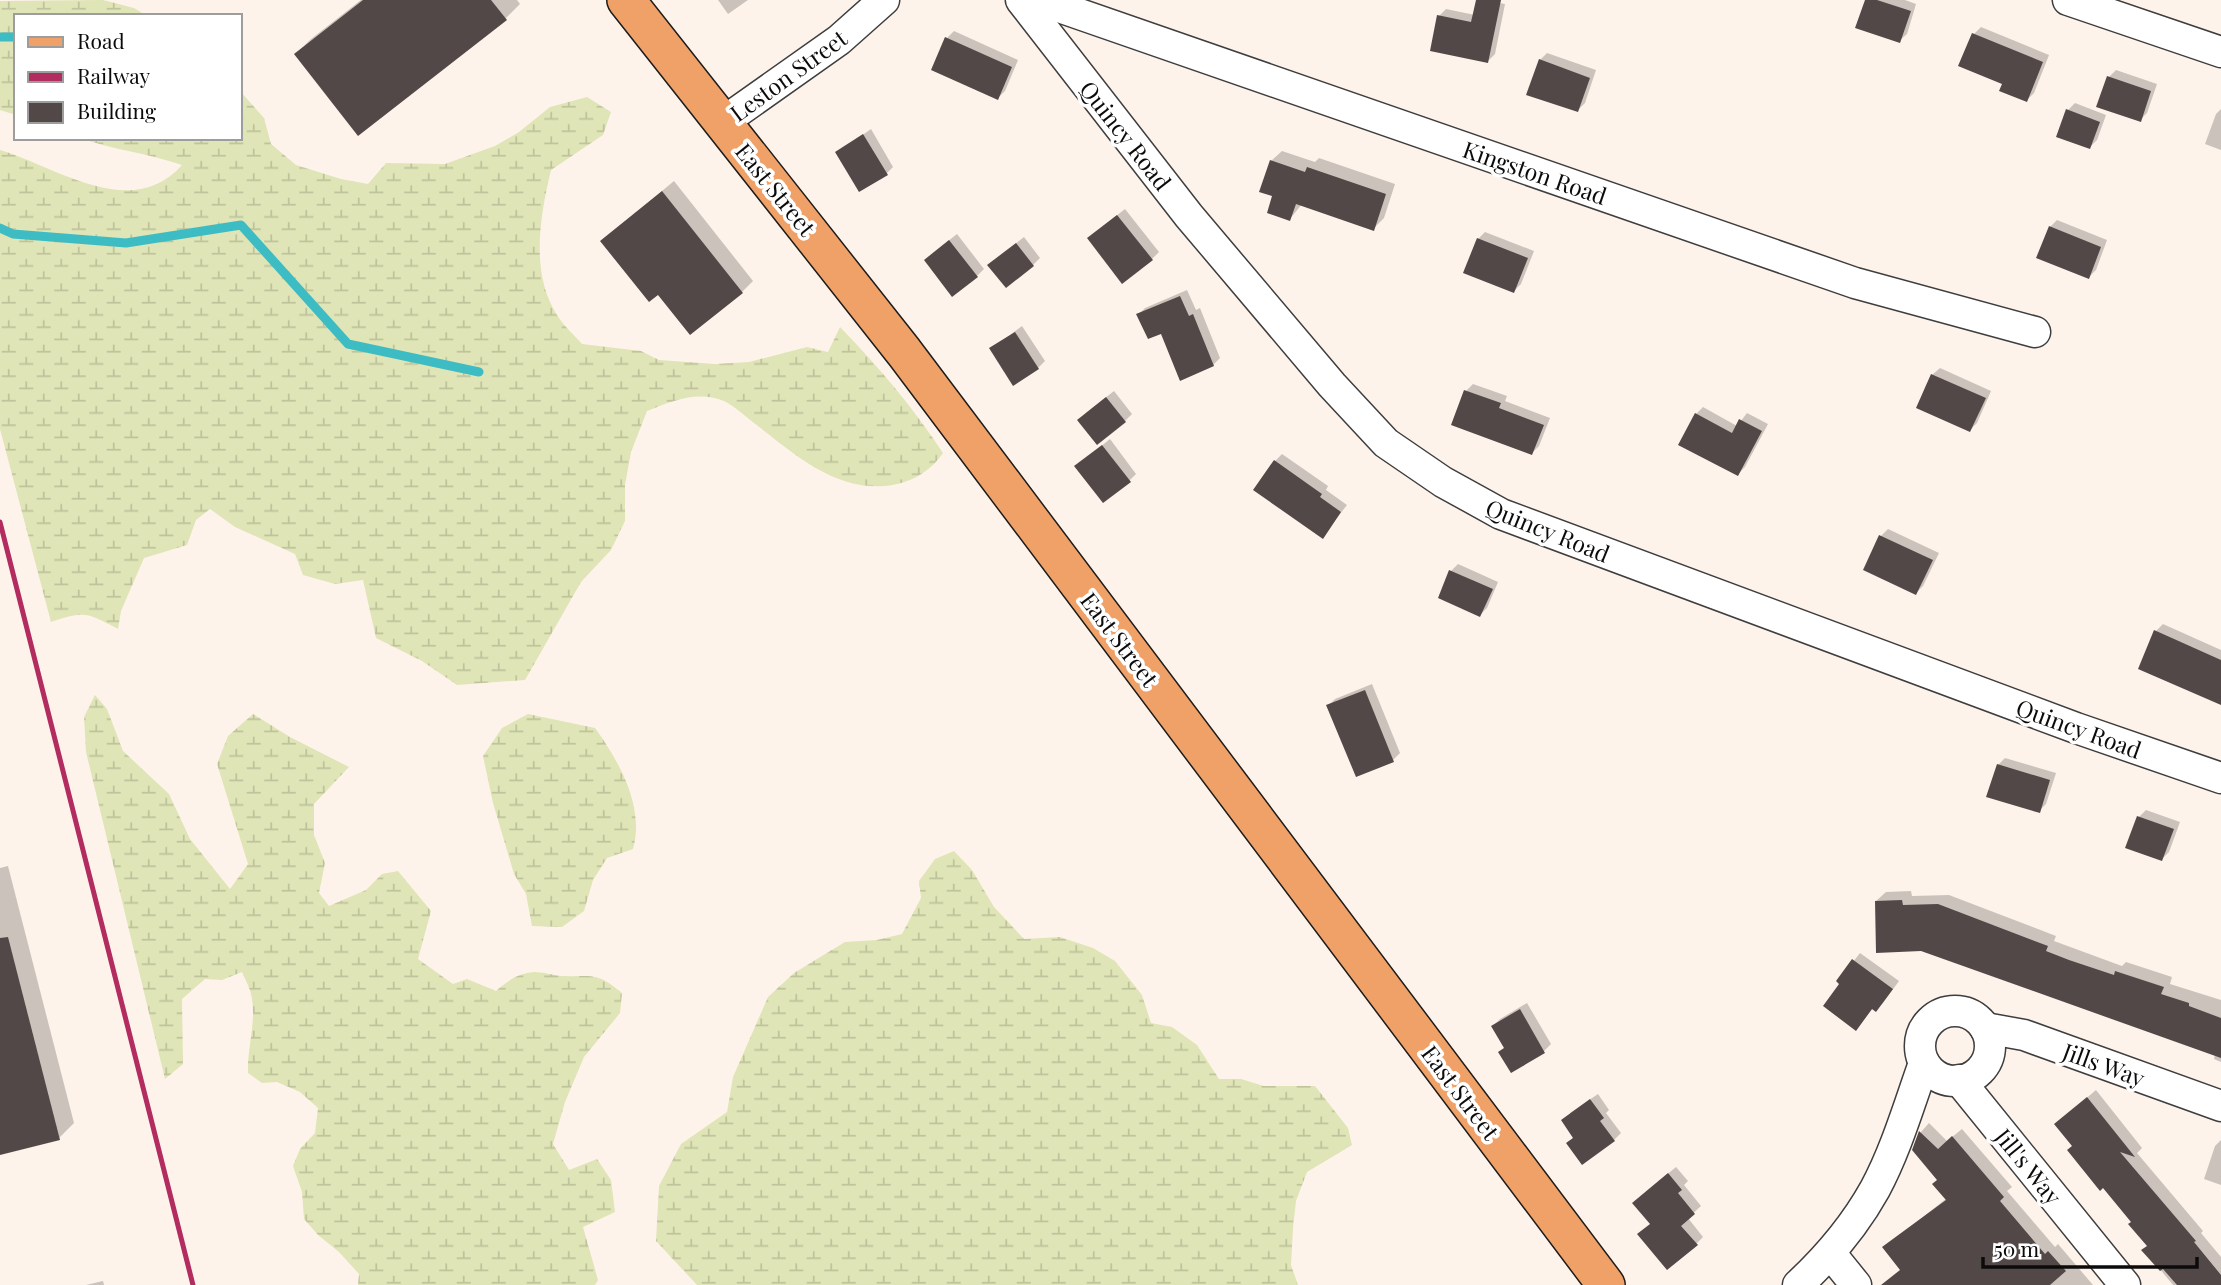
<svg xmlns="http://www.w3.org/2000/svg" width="2221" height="1285" font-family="'Playfair Display',serif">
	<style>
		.wetland { fill: url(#wetland-marsh) }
		.shadow { fill: #0003 }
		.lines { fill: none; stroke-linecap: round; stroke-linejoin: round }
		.stream { stroke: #3dbcc4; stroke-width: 9 }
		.building { fill: #534848 }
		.minor-casing { stroke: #3e3e3e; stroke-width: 33 }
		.major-casing { stroke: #1c1c1c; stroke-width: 40 }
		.minor { stroke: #fff; stroke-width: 30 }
		.major { stroke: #f0a167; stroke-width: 37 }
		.rail { stroke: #b22c60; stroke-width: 5 }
		.labels { text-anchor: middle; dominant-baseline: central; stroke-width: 7; stroke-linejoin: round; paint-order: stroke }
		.street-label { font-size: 23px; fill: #0b0b0b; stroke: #fff }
	</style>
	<defs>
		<pattern id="wetland-marsh" width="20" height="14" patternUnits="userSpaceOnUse" patternTransform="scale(1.75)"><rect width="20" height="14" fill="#dfe5b6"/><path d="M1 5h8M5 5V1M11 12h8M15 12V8" fill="none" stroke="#bec39b"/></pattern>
	</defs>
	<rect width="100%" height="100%" fill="#fef3ea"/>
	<g class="wetland">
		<polygon points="103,0 134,8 147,16 16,16 16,115 0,110 0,1"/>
		<path d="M240,91L264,118L271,144L296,165L341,179L368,184L386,163L445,164L495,146L519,132L550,107L587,97L611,112L603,135L551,170C540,216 530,273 557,315C563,325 574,335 582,344L641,351L659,360L715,364L749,362L807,347L828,352L840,327C878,366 913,407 943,453C930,472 909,484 885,486C833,490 793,453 754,423C745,416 734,406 724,401C697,390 672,401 647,411L631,452L625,485V521L611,550L581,582L525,680L457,685L422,661L376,638L363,580L335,584L303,575L295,554L235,527L210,509L196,520L187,545L144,558L121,611L118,629C86,612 85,611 51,622L0,429V150C57,167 131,222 182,165C148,153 113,150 80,138H240Z"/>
		<path d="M95,695L107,709L123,751L169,794L190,839L230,889L248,864L217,764L228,736L253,714L290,737L349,767L314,804V835L325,863L319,893L329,906L366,890L382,874L398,871L431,911L418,959L453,984L467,979L496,991C507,981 519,973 534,972C543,972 553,975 561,976C592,977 596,971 622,993L620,1013L584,1057L565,1102L553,1144L569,1170L597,1159L611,1180L615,1212L583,1227L598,1280L595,1285H358L359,1274L339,1252L318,1235L304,1219L302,1192L293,1166L300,1149L315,1133L318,1108L300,1092L277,1082L262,1083L248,1073C247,1048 256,1024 252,999C251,990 246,981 242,972L222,980L205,979L182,999L183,1064L165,1079L86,752L84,717Z"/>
		<path d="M528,714L595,728C619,761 645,807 633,849L607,858L593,880L584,911L562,927L532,926L526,894L514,874L493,803L483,756L502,728Z"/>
		<polygon points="954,851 972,870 994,907 1024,939 1060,937 1093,948 1115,961 1142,995 1151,1023 1172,1027 1197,1045 1219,1079 1241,1079 1264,1086 1315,1086 1348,1128 1352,1145 1307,1172 1296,1201 1293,1228 1291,1265 1298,1285 697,1285 656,1241 659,1186 681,1144 727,1112 733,1077 768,997 794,973 845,942 877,940 902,934 921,898 919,881 935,859"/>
	</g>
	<g class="shadow">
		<polygon points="361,0 517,0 520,4 505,19 296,54 311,39"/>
		<polygon points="718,0 748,0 728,14"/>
		<polygon points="1483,0 1505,4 1495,54 1488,61 1439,16 1446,9 1475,15"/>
		<polygon points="1867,0 1905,0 1916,4 1907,34 1899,41"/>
		<polygon points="1981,27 2049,55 2034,93 2027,100 2004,83 1974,34"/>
		<polygon points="954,31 1018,60 1005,91 998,98 947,38"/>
		<polygon points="1547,53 1596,70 1585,103 1578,110 1540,60"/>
		<polygon points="2116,70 2157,84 2147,113 2140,120 2109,77"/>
		<polygon points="2075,103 2106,115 2097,140 2090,147 2068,110"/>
		<polygon points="2221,109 2221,150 2205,144 2216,114"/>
		<polygon points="871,129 893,167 886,174 837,153"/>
		<polygon points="1282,151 1315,162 1319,158 1395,184 1384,218 1373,229 1302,204 1290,219 1274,195 1271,161"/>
		<polygon points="674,181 753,281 742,292 658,292 602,241"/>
		<polygon points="1125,209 1159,252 1152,259 1097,231"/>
		<polygon points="2057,220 2107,240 2096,270 2089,277 2050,227"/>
		<polygon points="1485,232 1534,251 1521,284 1514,291 1478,239"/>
		<polygon points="957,234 984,269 977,276 933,253"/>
		<polygon points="1024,237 1040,258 1033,265 997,258"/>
		<polygon points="1187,290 1196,310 1200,308 1220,358 1213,365 1138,315 1145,308"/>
		<polygon points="1022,326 1045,361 1038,368 992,348"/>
		<polygon points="1940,368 1991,391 1977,423 1970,430 1932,375"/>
		<polygon points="1473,384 1507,396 1505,401 1550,418 1539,446 1532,453 1466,391"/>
		<polygon points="1114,391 1132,414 1125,421 1086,413"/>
		<polygon points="1703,407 1737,426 1747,413 1768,424 1745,467 1738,474 1696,414"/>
		<polygon points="1110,439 1136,474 1129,481 1084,460"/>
		<polygon points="1282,454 1328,486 1326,490 1347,505 1322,537 1275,461"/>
		<polygon points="1888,529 1939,553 1923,586 1916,593 1865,569 1881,536"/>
		<polygon points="1458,564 1498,582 1487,608 1480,615 1451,571"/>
		<polygon points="2163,624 2221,650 2221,700 2156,631"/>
		<polygon points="1372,684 1400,753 1393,760 1328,706 1335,699"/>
		<polygon points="2005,758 2056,773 2046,804 2039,811 1998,765"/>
		<polygon points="2146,810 2180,822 2169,852 2162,859 2139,817"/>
		<polygon points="8,866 74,1123 59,1138 0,1153 0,868"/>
		<polygon points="1911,891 1912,896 1949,895 2056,936 2054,941 2122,966 2126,962 2172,977 2170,984 2221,1000 2221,1062 2214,1059 2215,1054 1876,901 1886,892"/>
		<polygon points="1860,953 1899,981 1883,1003 1876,1010 1873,1008 1856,1029 1842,984 1838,981"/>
		<polygon points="1527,1003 1551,1044 1544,1051 1512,1071 1505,1047 1493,1026 1500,1019"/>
		<polygon points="2096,1090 2142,1148 2137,1153 2203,1231 2201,1233 2221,1257 2221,1285 2173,1285 2144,1250 2149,1245 2133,1222 2056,1124"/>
		<polygon points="1598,1094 1609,1110 1606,1113 1621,1133 1614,1140 1568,1143 1574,1137 1570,1113"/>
		<polygon points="1929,1123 1947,1141 1962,1129 2012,1187 2007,1191 2055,1247 2058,1244 2093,1285 1907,1285 1902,1270 1885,1247 1947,1198 1939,1180 1914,1150 1921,1132"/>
		<polygon points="2221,1140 2221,1185 2204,1179 2215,1146"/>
		<polygon points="1676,1167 1688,1181 1684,1185 1701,1206 1688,1218 1703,1237 1696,1244 1651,1223 1641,1196"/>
		<polygon points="103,1281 104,1285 86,1285"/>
	</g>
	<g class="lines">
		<g class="stream">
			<polyline points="0,37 16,37"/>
			<polyline points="0,228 13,234 126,243 241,225 348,344 479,372"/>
		</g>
	</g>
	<g class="building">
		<polygon points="363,0 491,0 507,20 358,136 294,54"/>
		<polygon points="1476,0 1501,0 1488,63 1430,51 1437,15 1471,22"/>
		<polygon points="1865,0 1877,0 1911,11 1900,43 1855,28"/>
		<polygon points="1972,33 2043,62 2027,102 1999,91 2002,84 1958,66"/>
		<polygon points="945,37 1012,67 998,100 931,70"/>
		<polygon points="1539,59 1590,78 1578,112 1526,95"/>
		<polygon points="2107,76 2151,91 2141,122 2096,107"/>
		<polygon points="2066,109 2100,122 2090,149 2056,137"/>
		<polygon points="863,134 888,175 859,192 835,152"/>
		<polygon points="1270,160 1305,172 1307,167 1386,194 1374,231 1296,204 1290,221 1267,213 1272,196 1259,192"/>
		<polygon points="662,191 743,293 690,335 658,295 649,302 600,241"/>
		<polygon points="1117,215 1153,260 1122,284 1087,238"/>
		<polygon points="2049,226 2101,247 2089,279 2036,258"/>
		<polygon points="1477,238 1528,258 1514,293 1463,273"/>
		<polygon points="949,240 978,277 952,297 924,260"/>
		<polygon points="1016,243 1034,266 1006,288 987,265"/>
		<polygon points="1180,296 1189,316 1193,314 1214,366 1180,381 1161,334 1148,339 1136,314"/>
		<polygon points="1015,332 1039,369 1013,386 989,348"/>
		<polygon points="1931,374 1986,398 1970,432 1916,408"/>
		<polygon points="1464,390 1501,403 1499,408 1544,425 1532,455 1451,425"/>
		<polygon points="1106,397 1126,422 1097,445 1077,420"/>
		<polygon points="1695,413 1732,433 1739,419 1762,431 1738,476 1678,445"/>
		<polygon points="1102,445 1131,482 1103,503 1074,466"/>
		<polygon points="1274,460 1322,494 1320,497 1341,512 1323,539 1253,490"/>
		<polygon points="1879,535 1933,560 1916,595 1863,570"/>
		<polygon points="1449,570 1493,589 1480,617 1438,598"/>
		<polygon points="2154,630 2221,660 2221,705 2138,669"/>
		<polygon points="1365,690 1394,762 1356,777 1326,705"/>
		<polygon points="1997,764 2050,780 2040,813 1986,797"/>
		<polygon points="2137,816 2174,829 2162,861 2125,848"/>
		<polygon points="1902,900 1903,905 1938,904 2048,946 2046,951 2069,960 2114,975 2115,971 2164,987 2161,994 2189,1003 2189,1006 2221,1018 2221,1058 1921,951 1876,953 1875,901"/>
		<polygon points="8,937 60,1140 0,1155 0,938"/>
		<polygon points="1852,959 1893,989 1876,1012 1872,1009 1856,1031 1823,1006 1839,984 1836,981"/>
		<polygon points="1520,1009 1545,1053 1511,1073 1498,1052 1504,1048 1491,1026"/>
		<polygon points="2087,1097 2135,1157 2120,1152 2196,1241 2194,1242 2221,1275 2221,1285 2177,1285 2163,1269 2160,1271 2141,1250 2147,1246 2128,1224 2131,1222 2103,1188 2100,1191 2067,1150 2072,1146 2054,1124"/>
		<polygon points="1590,1099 1604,1118 1600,1121 1615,1141 1582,1165 1566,1143 1573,1138 1561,1120"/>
		<polygon points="1919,1131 1938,1149 1952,1136 2004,1197 2000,1201 2045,1254 2048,1251 2066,1271 2050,1285 1881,1285 1900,1270 1882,1247 1946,1200 1932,1184 1937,1180 1912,1150"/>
		<polygon points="1668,1173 1682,1190 1678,1193 1695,1214 1681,1226 1698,1245 1667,1270 1637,1234 1650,1224 1632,1203"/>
	</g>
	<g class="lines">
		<g class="minor-casing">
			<g id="minor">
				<polyline points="1021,0 1189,216 1332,385 1386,443 1443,482 1501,514 2076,728 2221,778"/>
				<polyline points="1039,0 1855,283 2035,332"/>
				<polyline points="2068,0 2221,52"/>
				<polyline points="723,122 839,40 884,0"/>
				<circle cx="1955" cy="1046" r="35"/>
				<polyline points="1985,1028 2024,1035 2221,1106"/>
				<polyline points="1959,1080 2125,1285"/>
				<polyline points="1831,1254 1856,1285"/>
				<path d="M1798,1285C1828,1257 1855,1225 1875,1189C1896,1150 1909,1105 1924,1063"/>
			</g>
		</g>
		<g class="major-casing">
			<polyline id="major" points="626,0 904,352 1606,1285"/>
		</g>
		<use href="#minor" class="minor"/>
		<use href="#major" class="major"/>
		<polyline class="rail" points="0,522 193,1285"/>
	</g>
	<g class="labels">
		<g class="street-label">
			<text transform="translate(788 75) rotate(-36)">Leston Street</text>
			<text transform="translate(1126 135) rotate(52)">Quincy Road</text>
			<text transform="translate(1535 172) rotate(19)">Kingston Road</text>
			<text transform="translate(776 189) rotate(51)">East Street</text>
			<text transform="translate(1548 530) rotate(22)">Quincy Road</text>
			<text transform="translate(1120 639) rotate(53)">East Street</text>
			<text transform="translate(2079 728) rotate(20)">Quincy Road</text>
			<text transform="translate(2104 1064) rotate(20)">Jills Way</text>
			<text transform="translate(1461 1092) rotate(53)">East Street</text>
			<text transform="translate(2029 1166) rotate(51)">Jill's Way</text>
		</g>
	</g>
	<rect x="14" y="14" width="228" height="126" fill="#ffffff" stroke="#9d9d9d" stroke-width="2"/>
	<rect x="28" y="37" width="35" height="10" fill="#f0a167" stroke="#9d9d9d" stroke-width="2"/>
	<text x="77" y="49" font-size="21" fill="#0b0b0b">Road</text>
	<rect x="28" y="72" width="35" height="10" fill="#b22c60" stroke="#9d9d9d" stroke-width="2"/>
	<text x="77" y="84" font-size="21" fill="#0b0b0b">Railway</text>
	<rect x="28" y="102" width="35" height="21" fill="#534848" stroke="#9d9d9d" stroke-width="2"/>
	<text x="77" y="119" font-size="21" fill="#0b0b0b">Building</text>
	<path d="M1983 1257v10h214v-10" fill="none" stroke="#0b0b0b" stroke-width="3.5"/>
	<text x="1994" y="1257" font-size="21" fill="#0b0b0b" stroke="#ffffff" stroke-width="5" paint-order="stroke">50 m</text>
</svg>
